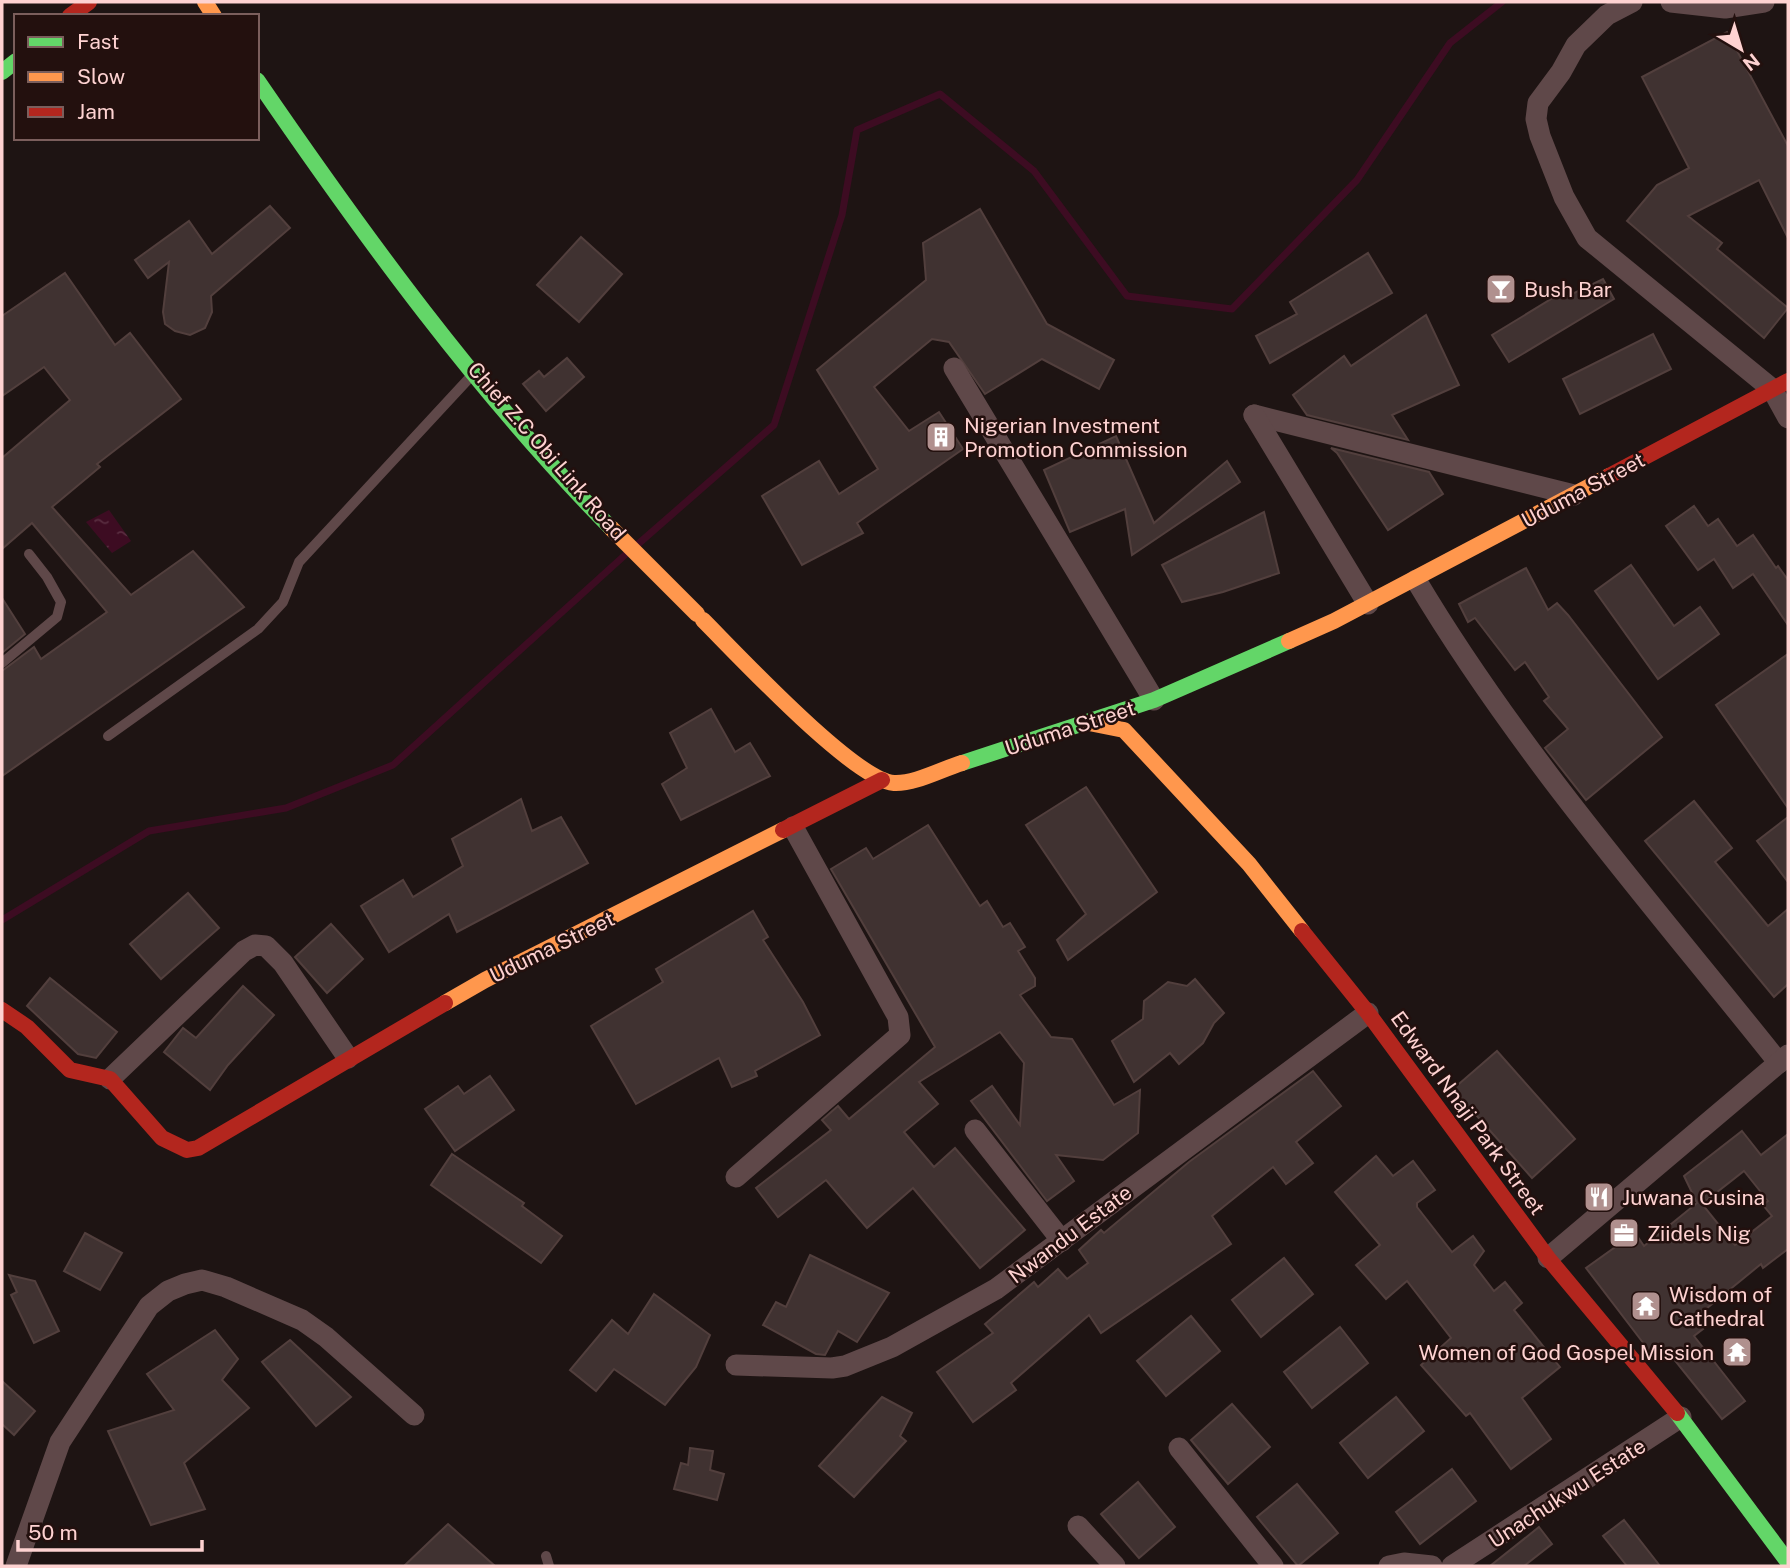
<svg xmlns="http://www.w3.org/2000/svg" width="1790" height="1568" font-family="'Public Sans',sans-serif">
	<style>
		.water { fill: url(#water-ripples) }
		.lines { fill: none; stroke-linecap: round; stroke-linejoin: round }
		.stream { stroke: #3d0c22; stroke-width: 7 }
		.building { fill: #403231; stroke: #523f3d; stroke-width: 2; fill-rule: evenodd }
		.lane { stroke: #5f4849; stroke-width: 10 }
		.street { stroke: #5f4849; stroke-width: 21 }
		.fast { stroke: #63d668; stroke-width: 16 }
		.slow { stroke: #ff974d; stroke-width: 16 }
		.jam { stroke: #b3261e; stroke-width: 16 }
		.labels { text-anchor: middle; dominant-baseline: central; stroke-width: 5; stroke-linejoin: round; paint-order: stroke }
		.poi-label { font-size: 21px; fill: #fed2d1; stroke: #23100e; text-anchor: start }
		.street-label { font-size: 21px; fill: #fed2d1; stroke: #23100e }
	</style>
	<defs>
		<pattern id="water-ripples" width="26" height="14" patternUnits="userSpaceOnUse" patternTransform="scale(1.75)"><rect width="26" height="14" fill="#3d0c22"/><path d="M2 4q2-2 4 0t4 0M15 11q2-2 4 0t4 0" fill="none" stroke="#5a2e41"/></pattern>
	</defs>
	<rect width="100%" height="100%" fill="#1e1413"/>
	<polygon class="water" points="109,510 131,541 112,553 86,522"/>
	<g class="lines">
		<g class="stream">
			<polyline points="637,545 774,425 842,215 857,130 940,94 1034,171 1127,296 1232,309 1357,180 1450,43 1502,2"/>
			<polyline points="2,920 149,831 286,808 393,765 625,555"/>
		</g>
	</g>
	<g class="building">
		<polygon points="1727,32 1788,146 1788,238 1759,180 1688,216 1722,243 1717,249 1788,308 1764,338 1627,221 1657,185 1689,168 1642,77"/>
		<polygon points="270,206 290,228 211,296 212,312 205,328 190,335 175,331 165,324 163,312 169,262 148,278 135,260 189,221 212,254"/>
		<polygon points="980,209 1047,324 1114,360 1099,389 1042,359 985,394 949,342 932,339 874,387 909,431 939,412 963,449 857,523 863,533 802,565 762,496 819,461 839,494 878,469 817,370 926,280 923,243"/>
		<polygon points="581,237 622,274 579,322 537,285"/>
		<polygon points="1368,253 1392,293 1270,363 1256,336 1297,314 1290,302"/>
		<polygon points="65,273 115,345 130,333 181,399 97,464 100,467 52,507 131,595 193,551 244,607 2,776 2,671 34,647 41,659 107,612 32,523 2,549 2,458 70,400 44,367 2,396 2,316"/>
		<polygon points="1603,279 1614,299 1509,362 1492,335 1561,293 1564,298"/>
		<polygon points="1426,315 1459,385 1392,415 1408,440 1307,415 1293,395 1344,356 1351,366"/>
		<polygon points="1653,334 1671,369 1580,414 1563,379"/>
		<polygon points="567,358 584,377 546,411 523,384 539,371 544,377"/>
		<polygon points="1116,436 1154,523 1227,461 1240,482 1132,555 1125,509 1070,532 1044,470"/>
		<polygon points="1331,448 1429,472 1443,494 1388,530 1337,453"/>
		<polygon points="1694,506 1708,526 1718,519 1737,546 1753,535 1776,568 1778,566 1788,580 1788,625 1753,574 1733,588 1714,559 1698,570 1666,526"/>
		<polygon points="1264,512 1279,573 1223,592 1182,602 1162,565"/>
		<polygon points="1631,565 1674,626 1700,607 1719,634 1658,679 1595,591"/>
		<polygon points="1526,568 1548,610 1557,603 1568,615 1662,737 1586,800 1545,748 1568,729 1544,701 1549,697 1525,662 1515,670 1475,618 1468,622 1459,604"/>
		<polygon points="2,598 25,634 2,653"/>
		<polygon points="1788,654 1788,808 1716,705"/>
		<polygon points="711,709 735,752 750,743 770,776 681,820 662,784 687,768 670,733"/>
		<polygon points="1086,787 1157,892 1068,960 1057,940 1086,914 1026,825"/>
		<polygon points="521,799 532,831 561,817 588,863 457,932 449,914 389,952 361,906 403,880 413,897 463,866 452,839"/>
		<polygon points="1694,801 1732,848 1715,862 1768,926 1788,909 1788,984 1774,997 1645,841"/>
		<polygon points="1788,817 1788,882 1757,841"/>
		<polygon points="928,825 980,906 987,901 1003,927 1010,923 1025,947 1018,951 1035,978 1035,986 1020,995 1051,1037 1072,1039 1114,1105 1140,1090 1138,1133 1103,1160 1056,1155 1074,1181 1047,1201 971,1101 992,1086 1020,1125 1024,1063 1000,1032 919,1082 938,1104 904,1132 934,1167 955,1148 1025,1230 980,1268 913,1188 867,1228 826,1180 778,1217 756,1188 831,1130 822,1120 838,1106 849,1119 935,1047 831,869 866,848 873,859"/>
		<polygon points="188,893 219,928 161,979 130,944"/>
		<polygon points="753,911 768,937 763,940 803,1002 820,1035 755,1071 757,1076 732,1087 719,1058 636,1104 591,1026 663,982 656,969"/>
		<polygon points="331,924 363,959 327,993 295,957"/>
		<polygon points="50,978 117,1032 96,1058 78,1054 27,1006"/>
		<polygon points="1195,979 1224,1013 1214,1023 1203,1043 1179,1064 1170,1053 1134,1082 1112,1041 1143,1019 1144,1001 1168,982 1187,986"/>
		<polygon points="243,986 274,1015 228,1065 210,1090 164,1052 183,1028 196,1038"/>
		<polygon points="1497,1051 1575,1139 1532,1178 1453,1089"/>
		<polygon points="1313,1071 1341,1106 1296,1142 1313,1163 1286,1184 1273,1167 1212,1216 1231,1244 1101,1333 1089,1315 1011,1383 1016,1390 973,1422 937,1372 993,1333 985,1324 1034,1282 1038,1287 1058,1269 1067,1279 1088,1263 1079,1250 1101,1230 1104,1233 1189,1162"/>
		<polygon points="490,1076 514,1110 455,1151 425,1109 458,1086 464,1094"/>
		<path d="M1742,1131L1761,1155L1788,1134V1249L1763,1268L1761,1264L1695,1318L1703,1329L1694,1336L1745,1401L1722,1419L1669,1353L1657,1361L1586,1268L1635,1233L1644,1246L1697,1203L1684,1176ZM1744,1171L1768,1201L1763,1205L1772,1216L1735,1245L1702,1204Z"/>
		<polygon points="452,1154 524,1203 522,1206 562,1236 541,1263 431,1185"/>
		<polygon points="1376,1156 1393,1176 1413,1161 1435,1190 1417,1203 1417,1207 1452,1252 1473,1236 1484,1251 1474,1265 1494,1291 1505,1282 1522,1303 1514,1310 1560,1367 1522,1398 1551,1439 1511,1469 1470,1413 1466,1416 1421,1365 1451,1338 1407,1281 1386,1299 1356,1265 1380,1245 1335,1192"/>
		<polygon points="85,1233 122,1253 100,1290 64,1271"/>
		<polygon points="810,1255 889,1293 857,1342 838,1331 825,1355 816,1354 763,1325 776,1302 786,1307"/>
		<polygon points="1284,1258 1313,1294 1261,1337 1232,1300"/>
		<polygon points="9,1275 35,1281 59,1331 34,1343 11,1295 17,1292"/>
		<polygon points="654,1294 710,1335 696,1367 665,1405 614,1369 596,1391 570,1370 612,1320 628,1334"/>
		<polygon points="1191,1316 1220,1351 1166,1396 1137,1361"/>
		<polygon points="1340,1327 1368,1363 1312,1408 1284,1372"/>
		<polygon points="215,1330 238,1359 222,1380 249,1408 184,1463 205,1509 151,1525 108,1431 174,1410 147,1374"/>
		<polygon points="290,1340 351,1397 316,1426 262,1362"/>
		<polygon points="2,1381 35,1411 14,1435 2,1424"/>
		<polygon points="882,1397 912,1413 900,1436 906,1441 854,1497 819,1466"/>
		<polygon points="1396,1397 1424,1431 1368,1478 1340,1443"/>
		<polygon points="1232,1404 1270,1447 1228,1484 1191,1440"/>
		<polygon points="690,1448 713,1451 710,1470 724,1474 717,1500 674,1489 681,1463 688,1465"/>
		<polygon points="1452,1469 1476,1501 1420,1544 1396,1512"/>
		<polygon points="1138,1482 1175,1527 1139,1558 1101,1514"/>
		<polygon points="1297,1484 1338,1533 1298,1566 1257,1517"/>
		<polygon points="1624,1520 1660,1566 1627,1566 1603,1536"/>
		<polygon points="448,1524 495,1566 404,1566"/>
		<polygon points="1539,1527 1552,1544 1524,1566 1490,1566"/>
	</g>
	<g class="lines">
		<g class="lane">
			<polyline points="2,663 57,617 61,602 47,577 29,554"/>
			<polyline points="108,736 258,629 283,602 299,562 474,373"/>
			<polyline points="546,1556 549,1566"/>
		</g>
		<g class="street">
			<polyline points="1632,2 1607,15 1576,45 1561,72 1538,103 1536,119 1540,136 1564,197 1587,238 1772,389 1788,418"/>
			<polyline points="1671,2 1725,8 1764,2"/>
			<polyline points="954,368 1154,700"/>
			<polyline points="1254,415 1574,495"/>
			<polyline points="1254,415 1368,604"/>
			<path d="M1416,580C1519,753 1654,906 1779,1063"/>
			<polyline points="110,1079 244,951 255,945 266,946 283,963 348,1058"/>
			<polyline points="975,1130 1062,1241"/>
			<polyline points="736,1177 900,1035 898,1017 793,827"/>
			<polyline points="1548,1258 1788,1055"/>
			<polyline points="736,1365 832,1368 845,1366 892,1347 996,1289 1368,1013"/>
			<polyline points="1179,1448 1273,1566"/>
			<polyline points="1078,1526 1115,1566"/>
			<polyline points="16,1566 60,1442 149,1306 168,1291 185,1284 202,1280 226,1287 302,1320 326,1337 414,1415"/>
			<polyline points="1389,1566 1404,1563 1432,1566"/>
			<polyline points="1452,1566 1681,1417"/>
		</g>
		<g class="fast">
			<polyline points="2,72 16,61"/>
			<path d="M257,80C364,236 478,393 611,528"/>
			<polyline points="962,763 1154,700 1289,641"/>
			<polyline points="1677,1413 1788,1562"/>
		</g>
		<g class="slow">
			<polyline points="205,2 214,16"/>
			<polyline points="611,528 697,614"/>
			<path d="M703,620C736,653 854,780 894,783C915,784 942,769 962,763"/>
			<polyline points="1289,641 1334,621 1609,476"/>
			<polyline points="1089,723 1124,730 1249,864 1302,931"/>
			<polyline points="445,1003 485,980 783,830"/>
		</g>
		<g class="jam">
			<polyline points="70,16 89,2"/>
			<polyline points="1609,476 1788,381"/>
			<polyline points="783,830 882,780"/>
			<polyline points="1302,931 1368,1013 1548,1258 1677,1413"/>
			<polyline points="2,1010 27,1027 70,1070 110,1079 162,1138 187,1150 198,1148 445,1003"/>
		</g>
	</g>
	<defs>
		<g id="bar-square" transform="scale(1.575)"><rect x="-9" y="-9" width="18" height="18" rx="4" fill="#b0908e" stroke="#23100e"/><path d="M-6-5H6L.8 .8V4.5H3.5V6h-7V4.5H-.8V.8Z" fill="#fff"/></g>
		<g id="building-square" transform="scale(1.575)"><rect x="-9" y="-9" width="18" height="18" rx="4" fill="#b0908e" stroke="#23100e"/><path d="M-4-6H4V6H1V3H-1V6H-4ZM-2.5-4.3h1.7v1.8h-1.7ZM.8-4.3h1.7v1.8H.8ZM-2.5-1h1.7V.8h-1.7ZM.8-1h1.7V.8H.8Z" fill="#fff"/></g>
		<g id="restaurant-square" transform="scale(1.575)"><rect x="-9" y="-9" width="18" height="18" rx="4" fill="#b0908e" stroke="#23100e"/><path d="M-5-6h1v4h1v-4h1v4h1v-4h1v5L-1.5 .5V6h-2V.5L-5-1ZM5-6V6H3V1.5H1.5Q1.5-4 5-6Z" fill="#fff"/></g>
		<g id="office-square" transform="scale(1.575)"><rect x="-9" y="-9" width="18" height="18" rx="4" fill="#b0908e" stroke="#23100e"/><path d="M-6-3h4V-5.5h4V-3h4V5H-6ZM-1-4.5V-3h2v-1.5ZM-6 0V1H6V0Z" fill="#fff"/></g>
		<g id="temple-square" transform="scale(1.575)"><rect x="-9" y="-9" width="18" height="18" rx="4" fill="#b0908e" stroke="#23100e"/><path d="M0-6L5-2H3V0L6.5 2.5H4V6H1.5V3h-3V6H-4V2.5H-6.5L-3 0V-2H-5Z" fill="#fff"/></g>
	</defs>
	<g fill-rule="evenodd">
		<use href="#bar-square" x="1501" y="289"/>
		<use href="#building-square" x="941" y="437"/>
		<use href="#restaurant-square" x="1599" y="1197"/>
		<use href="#office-square" x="1624" y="1233"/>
		<use href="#temple-square" x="1646" y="1306"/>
		<use href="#temple-square" x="1737" y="1352"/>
	</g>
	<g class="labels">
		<g class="poi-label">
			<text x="1524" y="289">Bush Bar</text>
			<text x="964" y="425">Nigerian Investment<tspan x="964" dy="24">Promotion Commission</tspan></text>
			<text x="1622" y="1197">Juwana Cusina</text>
			<text x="1647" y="1233">Ziidels Nig</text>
			<text x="1669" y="1294">Wisdom of<tspan x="1669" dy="24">Cathedral</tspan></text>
			<text x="1714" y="1352" text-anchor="end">Women of God Gospel Mission</text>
		</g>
		<g class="street-label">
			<text transform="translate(547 451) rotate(49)">Chief Z.C Obi Link Road</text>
			<text transform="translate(1583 490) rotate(-28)">Uduma Street</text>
			<text transform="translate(1070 728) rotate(-18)">Uduma Street</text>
			<text transform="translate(552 947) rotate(-26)">Uduma Street</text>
			<text transform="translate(1468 1113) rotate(54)">Edward Nnaji Park Street</text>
			<text transform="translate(1070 1234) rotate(-37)">Nwandu Estate</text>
			<text transform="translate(1567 1493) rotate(-33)">Unachukwu Estate</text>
		</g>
	</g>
	<rect width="1790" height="1568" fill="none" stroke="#fed2d1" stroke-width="7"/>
	<rect x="14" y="14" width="245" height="126" fill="#23100e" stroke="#7b5e5c" stroke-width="2"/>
	<rect x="28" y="37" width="35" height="10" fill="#63d668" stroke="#7b5e5c" stroke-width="2"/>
	<text x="77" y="49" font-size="21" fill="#fed2d1">Fast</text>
	<rect x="28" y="72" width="35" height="10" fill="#ff974d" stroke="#7b5e5c" stroke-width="2"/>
	<text x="77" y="84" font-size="21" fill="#fed2d1">Slow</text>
	<rect x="28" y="107" width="35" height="10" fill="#b3261e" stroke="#7b5e5c" stroke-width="2"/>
	<text x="77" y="119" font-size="21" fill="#fed2d1">Jam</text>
	<g transform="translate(1741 49) rotate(142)" stroke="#23100e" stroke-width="5" paint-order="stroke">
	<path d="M0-5L12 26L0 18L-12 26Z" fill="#fed2d1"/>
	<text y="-10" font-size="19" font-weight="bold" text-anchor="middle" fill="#fed2d1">N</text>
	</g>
	<path d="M18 1540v10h184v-10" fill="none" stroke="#fed2d1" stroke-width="3.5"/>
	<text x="28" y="1540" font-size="21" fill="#fed2d1" stroke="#23100e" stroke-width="5" paint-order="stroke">50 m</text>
</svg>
